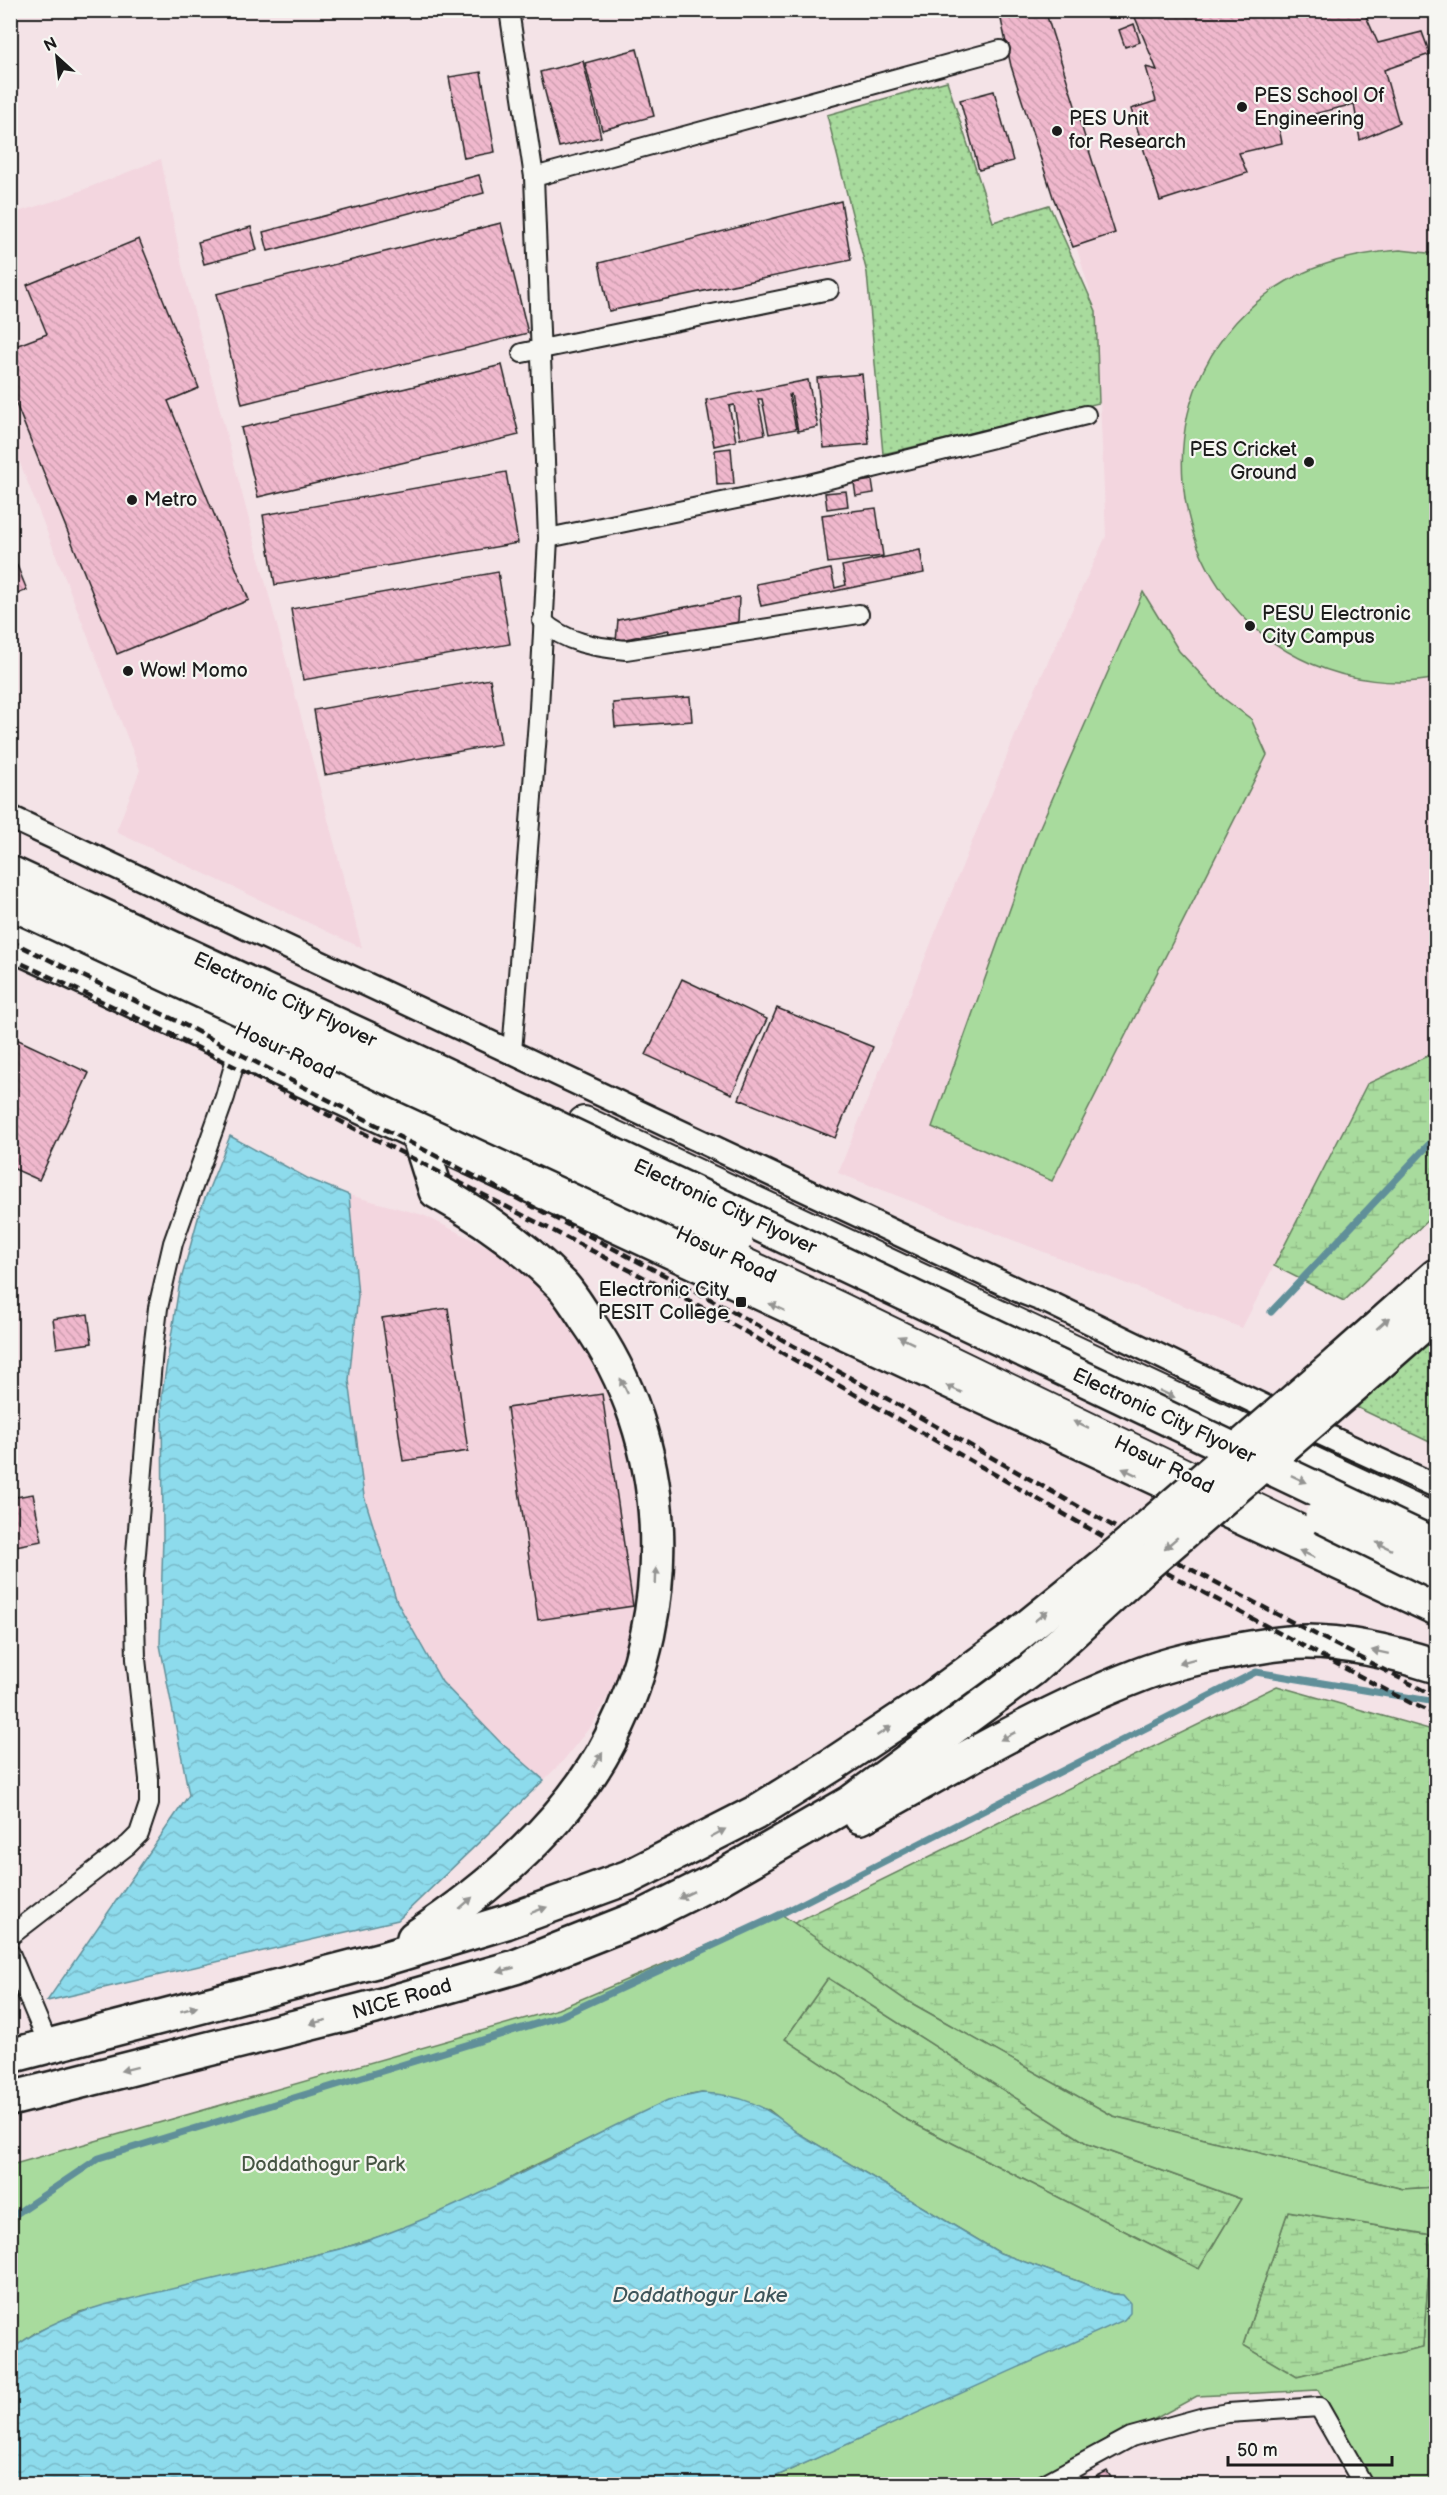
<svg xmlns="http://www.w3.org/2000/svg" width="1447" height="2495" font-family="'Balsamiq Sans',sans-serif">
	<style>
		.built { fill: #f3d6df }
		.grass { fill: url(#grass-dots); stroke: #627c5c; stroke-width: 1.5 }
		.wetland { fill: url(#wetland-marsh); stroke: #627c5c; stroke-width: 1.5 }
		.park { fill: #a8db9d; stroke: #627c5c; stroke-width: 1.5; fill-rule: evenodd }
		.water { fill: url(#water-waves); stroke: #608f99; stroke-width: 1.5 }
		.lines { fill: none; stroke-linecap: round; stroke-linejoin: round }
		.stream { stroke: #608f99; stroke-width: 7 }
		.building { fill: url(#building-back-hatch); stroke: #1c1c1c; stroke-width: 1.5 }
		.minor-casing { stroke: #1c1c1c; stroke-width: 22 }
		.tertiary-casing { stroke: #1c1c1c; stroke-width: 27 }
		.trunk-casing { stroke: #1c1c1c; stroke-width: 36 }
		.motorway-casing { stroke: #1c1c1c; stroke-width: 38 }
		.minor { stroke: #f6f6f2; stroke-width: 18 }
		.tertiary { stroke: #f6f6f2; stroke-width: 22 }
		.trunk { stroke: #f6f6f2; stroke-width: 32 }
		.motorway { stroke: #f6f6f2; stroke-width: 33 }
		.rail { stroke: #1c1c1c; stroke-width: 4.5; stroke-dasharray: 9 4.5; stroke-linecap: butt }
		.motorway-bridge-casing { stroke: #1c1c1c; stroke-width: 38; stroke-linecap: butt }
		.motorway-bridge { stroke: #f6f6f2; stroke-width: 33 }
		.oneway { fill: #949492 }
		.poi-dot { fill: #1c1c1c; stroke: #f6f6f2; stroke-width: 2 }
		.labels { text-anchor: middle; dominant-baseline: central; stroke-width: 4.5; stroke-linejoin: round; paint-order: stroke }
		.poi-label { font-size: 20px; fill: #1c1c1c; stroke: #f6f6f2; text-anchor: start }
		.street-label { font-size: 20px; fill: #1c1c1c; stroke: #f6f6f2 }
		.park-label { font-size: 20px; fill: #465543; stroke: #f6f6f2 }
		.water-label { font-size: 21px; font-style: italic; fill: #3e555a; stroke: #f6f6f2 }
	</style>
	<defs>
		<pattern id="grass-dots" width="8" height="8" patternUnits="userSpaceOnUse" patternTransform="scale(1.5)"><rect width="8" height="8" fill="#a8db9d"/><path d="M2 2h.1M6 6h.1" fill="none" stroke="#90bb87" stroke-width="1.8" stroke-linecap="round"/></pattern>
		<pattern id="wetland-marsh" width="20" height="14" patternUnits="userSpaceOnUse" patternTransform="scale(1.5)"><rect width="20" height="14" fill="#a8db9d"/><path d="M1 5h8M5 5V1M11 12h8M15 12V8" fill="none" stroke="#90bb87"/></pattern>
		<pattern id="water-waves" width="16" height="10" patternUnits="userSpaceOnUse" patternTransform="scale(1.5)"><rect width="16" height="10" fill="#8ddbec"/><path d="M0 5q4-4 8 0t8 0" fill="none" stroke="#79bbca"/></pattern>
		<pattern id="building-back-hatch" width="6" height="6" patternUnits="userSpaceOnUse" patternTransform="scale(1.5)"><rect width="6" height="6" fill="#f0b8cd"/><path d="M-1 5l2 2M0 0l6 6M5-1l2 2" fill="none" stroke="#cd9eaf"/></pattern>
	</defs>
	<rect width="100%" height="100%" fill="#f4e3e7"/>
	<filter id="ink" filterUnits="userSpaceOnUse"><feTurbulence type="fractalNoise" baseFrequency=".0167" numOctaves="2"/><feDisplacementMap in="SourceGraphic" scale="12" xChannelSelector="R" yChannelSelector="G"/><feConvolveMatrix kernelMatrix="1 2 1 2 8 2 1 2 1" color-interpolation-filters="sRGB"/></filter>
	<g filter="url(#ink)">
		<g class="built">
			<polygon points="1017,11 1436,11 1436,1052 1367,1084 1242,1328 838,1173 1023,716 1106,536 1096,311 1041,132"/>
			<polygon points="161,159 182,266 362,948 116,832 140,770 11,440 11,214 57,200"/>
			<polygon points="349,1195 423,1215 494,1250 529,1273 580,1327 630,1428 645,1573 627,1654 618,1678 594,1722 562,1762 544,1780 500,1742 442,1682 397,1602 364,1496 349,1380 358,1296"/>
		</g>
		<g class="grass">
			<polygon points="947,81 993,222 1049,205 1096,311 1099,403 883,454 867,273 827,115"/>
			<polygon points="1436,1334 1436,1445 1354,1406"/>
		</g>
		<g class="wetland">
			<polygon points="1436,1052 1436,1212 1344,1301 1274,1266 1367,1084"/>
			<polygon points="1277,1686 1436,1731 1436,2187 1403,2189 1113,2116 904,1999 794,1923"/>
			<polygon points="828,1978 1088,2144 1241,2199 1199,2269 907,2120 785,2039"/>
			<polygon points="1288,2211 1432,2235 1423,2347 1297,2377 1243,2345"/>
		</g>
		<g class="park">
			<path d="M1400,250L1436,254V678C1396,687 1349,680 1312,664C1153,595 1135,369 1287,281C1323,261 1360,253 1400,250Z"/>
			<polygon points="1143,592 1179,651 1223,698 1251,719 1267,755 1052,1181 932,1127 1036,836"/>
			<path d="M781,1914L904,1999L1113,2116L1403,2189L1436,2187V2484H1374L1318,2390L1197,2396L1035,2484H759L1127,2317L1118,2294H1113L1000,2253L796,2132L769,2110L702,2093L685,2096L653,2108L523,2171L487,2192L412,2226L344,2248L80,2312L35,2333L11,2350V2165L558,2009ZM828,1978L1088,2144L1241,2199L1199,2269L907,2120L785,2039ZM1288,2211L1432,2235L1423,2347L1297,2377L1243,2345Z"/>
		</g>
		<g class="water">
			<polygon points="230,1136 307,1178 349,1195 358,1296 349,1380 364,1496 397,1602 442,1682 500,1742 544,1780 398,1920 47,2001 189,1795 160,1645 163,1536 162,1394 179,1287 200,1211"/>
			<path d="M702,2093C740,2094 768,2106 796,2132L1000,2253L1113,2294L1123,2295L1130,2303V2313L1124,2320L759,2484H211L193,2481L167,2484H11V2350C38,2328 70,2315 104,2305L344,2248C459,2213 560,2150 668,2100Z"/>
		</g>
		<g class="lines">
			<g class="stream">
				<polyline points="1271,1312 1436,1137"/>
				<polyline points="10,2218 99,2158 561,2016 781,1914 1256,1672 1436,1702"/>
			</g>
		</g>
		<g class="building">
			<polygon points="999,10 1045,10 1115,233 1073,247 1053,197 1011,66"/>
			<polygon points="1132,10 1363,10 1378,43 1422,32 1430,54 1384,70 1399,123 1360,140 1354,104 1278,123 1282,143 1239,153 1247,173 1160,201 1131,109 1156,101 1146,67 1157,70"/>
			<polygon points="1134,24 1140,42 1125,47 1119,30"/>
			<polygon points="637,49 654,116 602,130 585,63"/>
			<polygon points="583,61 601,137 559,147 540,72"/>
			<polygon points="481,72 495,152 464,158 449,77"/>
			<polygon points="994,91 1013,161 979,170 960,100"/>
			<polygon points="479,175 484,193 268,251 263,232"/>
			<polygon points="841,201 851,260 609,311 599,263"/>
			<polygon points="501,223 528,333 242,404 216,294"/>
			<polygon points="251,227 257,250 204,264 198,242"/>
			<polygon points="139,239 199,388 168,401 249,600 117,654 10,389 10,348 47,334 27,285"/>
			<polygon points="502,365 519,435 258,497 241,428"/>
			<polygon points="862,374 869,444 824,448 817,378"/>
			<polygon points="808,380 818,427 798,431 791,394 789,395 796,429 769,434 762,399 758,399 765,434 740,439 734,405 729,406 736,441 714,446 706,400"/>
			<polygon points="731,448 734,484 717,485 715,450"/>
			<polygon points="506,472 518,543 275,585 263,515"/>
			<polygon points="872,480 874,493 856,496 854,483"/>
			<polygon points="846,491 848,506 827,509 825,493"/>
			<polygon points="876,508 883,556 828,563 822,515"/>
			<polygon points="10,548 27,590 10,597"/>
			<polygon points="920,550 924,573 761,606 756,584 831,569 835,588 846,585 842,566"/>
			<polygon points="498,572 510,644 303,680 291,609"/>
			<polygon points="739,597 738,622 668,637 669,630 616,641 618,620"/>
			<polygon points="490,679 501,744 325,775 314,710"/>
			<polygon points="690,697 692,721 615,727 613,703"/>
			<polygon points="682,979 767,1019 732,1094 646,1055"/>
			<polygon points="777,1008 873,1047 835,1138 739,1099"/>
			<polygon points="10,1036 89,1073 39,1180 10,1167"/>
			<polygon points="448,1308 468,1451 403,1461 382,1318"/>
			<polygon points="88,1314 92,1343 57,1348 53,1319"/>
			<polygon points="602,1394 633,1606 538,1620 507,1408"/>
			<polygon points="33,1494 42,1541 10,1547 10,1498"/>
			<polygon points="1107,2471 1115,2484 1082,2484"/>
		</g>
		<g class="lines">
			<g class="minor-casing">
				<g id="minor">
					<polyline points="509,10 534,177 548,538 539,708 512,1052"/>
					<polyline points="534,177 1000,50"/>
					<polyline points="522,353 829,290"/>
					<polyline points="548,538 809,484 1086,415"/>
					<path d="M542,621C566,643 595,647 626,650L859,614"/>
					<polyline points="10,1936 128,1845 139,1834 149,1804 149,1779 136,1659 134,1577 153,1350 158,1308 173,1243 225,1097 237,1055"/>
					<polyline points="10,1953 49,2046"/>
					<polyline points="1044,2484 1131,2437 1204,2417 1228,2413 1319,2407 1363,2484"/>
				</g>
			</g>
			<g class="tertiary-casing">
				<g id="tertiary">
					<polyline points="10,817 1024,1293 1050,1303 1303,1425 1436,1486"/>
					<polyline points="10,949 1436,1614"/>
				</g>
			</g>
			<g class="trunk-casing">
				<g id="trunk">
					<polyline points="10,923 838,1308 1436,1597"/>
					<polyline points="584,1123 1436,1521"/>
				</g>
			</g>
			<g class="motorway-casing">
				<g id="motorway">
					<path d="M410,1109L436,1191C483,1217 525,1247 562,1285C571,1295 579,1308 586,1319C673,1440 678,1607 611,1738C570,1820 489,1889 414,1938"/>
					<polyline points="1339,1362 1436,1276"/>
					<polyline points="1359,1381 1436,1313"/>
					<path d="M861,1817C951,1767 1041,1713 1137,1676C1169,1663 1205,1656 1239,1650C1261,1646 1285,1642 1307,1642C1350,1642 1395,1653 1436,1666"/>
					<polyline points="10,2056 383,1959 506,1922 629,1877 755,1813 835,1763 927,1702 1009,1642 1116,1555"/>
					<polyline points="10,2099 375,2007 515,1967 646,1915 718,1879 850,1803 1031,1670 1140,1570"/>
				</g>
			</g>
			<use href="#minor" class="minor"/>
			<use href="#tertiary" class="tertiary"/>
			<use href="#trunk" class="trunk"/>
			<use href="#motorway" class="motorway"/>
			<g class="rail">
				<polyline points="10,941 177,1021 712,1300 1177,1562 1436,1697"/>
				<polyline points="10,958 173,1035 709,1311 1167,1573 1410,1703 1436,1714"/>
			</g>
			<g class="motorway-bridge-casing">
				<g id="motorway-bridge">
					<polyline points="10,873 437,1071 1436,1546"/>
					<polyline points="10,902 736,1238"/>
					<polyline points="1322,1516 1436,1572"/>
					<polyline points="1116,1555 1339,1362"/>
					<polyline points="1140,1570 1359,1381"/>
				</g>
			</g>
			<use href="#motorway-bridge" class="motorway-bridge"/>
		</g>
		<defs><path id="oneway-solid" d="M-6-.8H1V-3.2L6.5 0L1 3.2V.8H-6Z" transform="scale(1.5)"/></defs>
		<g class="oneway">
			<use href="#oneway-solid" transform="translate(777 1307) rotate(-155)"/>
			<use href="#oneway-solid" transform="translate(1383 1323) rotate(-42)"/>
			<use href="#oneway-solid" transform="translate(906 1340) rotate(-154)"/>
			<use href="#oneway-solid" transform="translate(624 1386) rotate(-116)"/>
			<use href="#oneway-solid" transform="translate(954 1389) rotate(-155)"/>
			<use href="#oneway-solid" transform="translate(1167 1394) rotate(25)"/>
			<use href="#oneway-solid" transform="translate(1081 1425) rotate(-154)"/>
			<use href="#oneway-solid" transform="translate(1130 1472) rotate(-155)"/>
			<use href="#oneway-solid" transform="translate(1299 1479) rotate(25)"/>
			<use href="#oneway-solid" transform="translate(1171 1543) rotate(139)"/>
			<use href="#oneway-solid" transform="translate(1384 1546) rotate(-154)"/>
			<use href="#oneway-solid" transform="translate(1307 1554) rotate(-155)"/>
			<use href="#oneway-solid" transform="translate(656 1576) rotate(-88)"/>
			<use href="#oneway-solid" transform="translate(1041 1616) rotate(-39)"/>
			<use href="#oneway-solid" transform="translate(1380 1652) rotate(-168)"/>
			<use href="#oneway-solid" transform="translate(1187 1661) rotate(165)"/>
			<use href="#oneway-solid" transform="translate(884 1731) rotate(-34)"/>
			<use href="#oneway-solid" transform="translate(1008 1736) rotate(153)"/>
			<use href="#oneway-solid" transform="translate(598 1760) rotate(-58)"/>
			<use href="#oneway-solid" transform="translate(718 1833) rotate(-28)"/>
			<use href="#oneway-solid" transform="translate(686 1895) rotate(154)"/>
			<use href="#oneway-solid" transform="translate(466 1903) rotate(-41)"/>
			<use href="#oneway-solid" transform="translate(539 1910) rotate(-20)"/>
			<use href="#oneway-solid" transform="translate(506 1970) rotate(164)"/>
			<use href="#oneway-solid" transform="translate(189 2009) rotate(-15)"/>
			<use href="#oneway-solid" transform="translate(318 2022) rotate(166)"/>
			<use href="#oneway-solid" transform="translate(129 2069) rotate(166)"/>
		</g>
	</g>
	<g class="poi-dot">
		<circle cx="1242" cy="107" r="6"/>
		<circle cx="1057" cy="131" r="6"/>
		<circle cx="1309" cy="462" r="6"/>
		<circle cx="132" cy="500" r="6"/>
		<circle cx="1250" cy="626" r="6"/>
		<circle cx="128" cy="671" r="6"/>
		<rect x="735" y="1296" width="12" height="12" rx="3"/>
	</g>
	<g class="labels">
		<g class="poi-label">
			<text x="1254" y="96">PES School Of<tspan x="1254" dy="23">Engineering</tspan></text>
			<text x="1069" y="119">PES Unit<tspan x="1069" dy="23">for Research</tspan></text>
			<text x="1297" y="450" text-anchor="end">PES Cricket<tspan x="1297" dy="23">Ground</tspan></text>
			<text x="144" y="500">Metro</text>
			<text x="1262" y="614">PESU Electronic<tspan x="1262" dy="23">City Campus</tspan></text>
			<text x="140" y="671">Wow! Momo</text>
			<text x="729" y="1290" text-anchor="end">Electronic City<tspan x="729" dy="23">PESIT College</tspan></text>
		</g>
		<g class="street-label">
			<text transform="translate(285 1000) rotate(25)">Electronic City Flyover</text>
			<text transform="translate(285 1051) rotate(25)">Hosur Road</text>
			<text transform="translate(725 1207) rotate(25)">Electronic City Flyover</text>
			<text transform="translate(726 1255) rotate(25)">Hosur Road</text>
			<text transform="translate(1164 1416) rotate(25)">Electronic City Flyover</text>
			<text transform="translate(1164 1465) rotate(26)">Hosur Road</text>
			<text transform="translate(402 1999) rotate(-16)">NICE Road</text>
		</g>
		<g class="park-label">
			<text x="323" y="2165">Doddathogur Park</text>
		</g>
		<g class="water-label">
			<text x="700" y="2295">Doddathogur Lake</text>
		</g>
	</g>
	<rect width="1447" height="2495" fill="none" stroke="#f6f6f2" stroke-width="36"/>
	<rect x="18" y="18" width="1411" height="2459" fill="none" stroke="#1c1c1c" stroke-width="2" filter="url(#ink)"/>
	<g transform="translate(57 57) rotate(333)" stroke="#f6f6f2" stroke-width="4.5" paint-order="stroke">
	<path d="M0-4.5L10 22L0 15L-10 22Z" fill="#1c1c1c"/>
	<text y="-9" font-size="16" font-weight="bold" text-anchor="middle" fill="#1c1c1c">N</text>
	</g>
	<path d="M1228 2456v9h164v-9" fill="none" stroke="#1c1c1c" stroke-width="3"/>
	<text x="1237" y="2456" font-size="18" fill="#1c1c1c" stroke="#f6f6f2" stroke-width="4.5" paint-order="stroke">50 m</text>
</svg>
